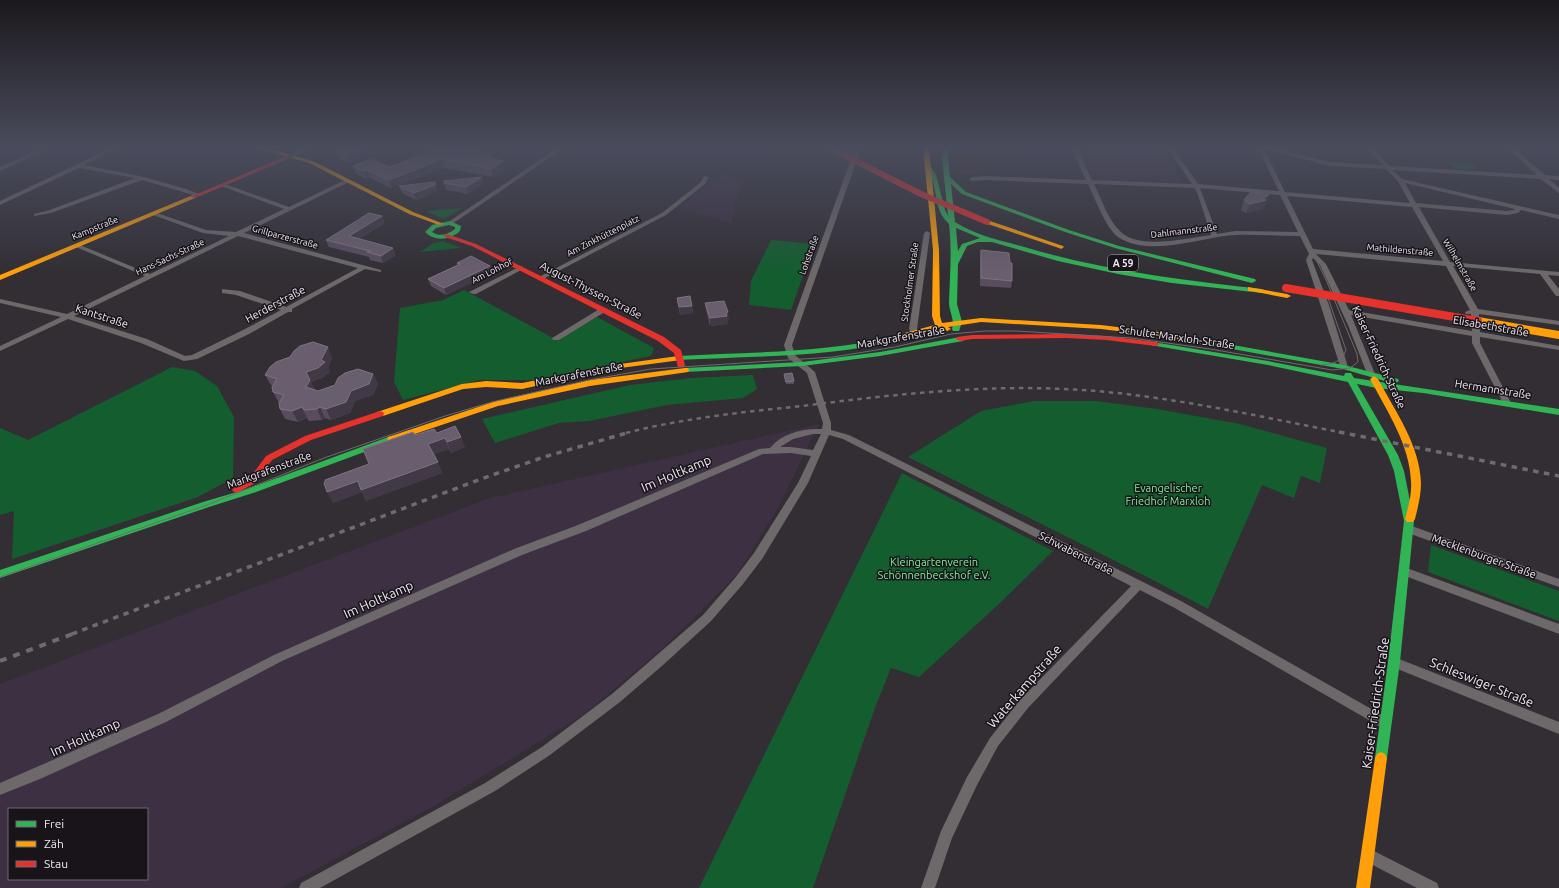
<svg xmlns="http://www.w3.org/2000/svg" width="1559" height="888" font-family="Ubuntu,sans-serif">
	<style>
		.built { fill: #3c3042; fill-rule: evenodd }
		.education { fill: #41302a }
		.green { fill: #145d2f }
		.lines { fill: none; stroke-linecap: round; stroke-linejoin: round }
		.street { fill: #6d696a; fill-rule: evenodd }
		.fast { fill: #30b455; fill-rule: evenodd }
		.slow { fill: #ff9f0a; fill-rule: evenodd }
		.jam { fill: #e5322d; fill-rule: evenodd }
		.tram { stroke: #6e6b6e; stroke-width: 1 }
		.rail-far2 { stroke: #6e6b6e; stroke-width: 2.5; stroke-dasharray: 4.5 4.5; stroke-linecap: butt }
		.rail-far1 { stroke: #6e6b6e; stroke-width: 3.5; stroke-dasharray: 5.5 5.5; stroke-linecap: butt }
		.rail { stroke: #6e6b6e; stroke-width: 4; stroke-dasharray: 7 7; stroke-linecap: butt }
		.slow-bridge { stroke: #ff9f0a; stroke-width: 8 }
		.jam-bridge-far1 { stroke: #e5322d; stroke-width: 6 }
		.jam-bridge { stroke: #e5322d; stroke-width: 8 }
		.wall { fill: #584d5d }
		.shaded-wall { fill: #423946 }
		.building { fill: #695e6d; stroke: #7e7382 }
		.labels { text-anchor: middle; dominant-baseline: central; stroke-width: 3; stroke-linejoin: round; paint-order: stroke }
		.far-street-label { font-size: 9px; fill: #efe9f2; stroke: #18141a }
		.shield { fill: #18141a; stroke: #aea9b1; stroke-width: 1 }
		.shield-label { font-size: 10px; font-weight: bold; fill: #efe9f2 }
		.street-label { font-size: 11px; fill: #efe9f2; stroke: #18141a }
		.park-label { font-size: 11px; fill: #7def99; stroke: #18141a }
		.near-street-label { font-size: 13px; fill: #efe9f2; stroke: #18141a }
	</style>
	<rect width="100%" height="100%" fill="#322e34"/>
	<g class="built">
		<polygon points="1078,148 1163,148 1184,183 1093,180"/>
		<polygon points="720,174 744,179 734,204 732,223 678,209"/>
		<path d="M819,424L779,506L738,573L701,611L663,648L583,715L434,806L281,888H0V684L490,498ZM9,809H147V879H9Z"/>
	</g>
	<polygon class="education" points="954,148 1019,148 1020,149 1018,157 978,154 982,175 958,174"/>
	<g class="green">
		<polygon points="1448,161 1471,163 1479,170 1455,169"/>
		<polygon points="462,208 444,219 426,211"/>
		<polygon points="771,240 814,244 791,310 749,305 751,281"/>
		<polygon points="443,241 461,248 420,252 434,243"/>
		<polygon points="464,290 557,340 597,317 654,348 651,356 534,380 480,380 403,400 394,382 400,308 443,300"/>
		<polygon points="172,367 195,371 217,386 234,417 233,478 198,497 12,559 14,511 0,515 0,428 28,440"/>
		<polygon points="753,375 757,389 743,398 667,405 589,421 559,423 495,443 482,419 630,385 691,378"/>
		<polygon points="1034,401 1096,401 1157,409 1240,424 1327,448 1320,483 1301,476 1294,498 1262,485 1208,609 1153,580 908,457 981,411"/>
		<polygon points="902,473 1053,551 1000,603 919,677 891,668 876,705 813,888 699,888"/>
		<polygon points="1431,545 1559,591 1559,621 1428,572"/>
	</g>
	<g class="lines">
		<g class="street">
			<polygon points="42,148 50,148 0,171 0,167"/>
			<polygon points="111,148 119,148 84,165 144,177 186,189 202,195 197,196 142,180 51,213 34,216 34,214 47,211 135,178 79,168 0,205 0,201"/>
			<polygon points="302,148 310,148 293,157 288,156"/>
			<polygon points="557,148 564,148 452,224 447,223"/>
			<path d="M855,148H861L792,345L795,355L815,372L831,423V430L849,435L1181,601L1389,719L1391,723L1389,727L1385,729L1381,727L1173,607L1140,590L1028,708L998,746L977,785L952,838L935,888H921L941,831L967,777L990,738L1020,700L1131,586L843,439L829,435L808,483L762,559L743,584L711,621L663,665L620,702L550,755L495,791L320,888H299L301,883L485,783L542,747L612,694L703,615L735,578L754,553L798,483L811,456L791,453L763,454L586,531L522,555L282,661L166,722L40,779L0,795V783L158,714L274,655L514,549L578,525L759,449L770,448C782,433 803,428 822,429L823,423L807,373L788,358L784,345ZM813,434H821L813,450L791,447H780L793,439Z"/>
			<path d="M1071,148H1077L1092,180L1192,184L1167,148H1173L1198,184L1279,191L1258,148H1274L1330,162L1383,165L1366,148H1372L1390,166L1537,175L1507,148H1514L1545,175L1559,176V180L1549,179L1559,188V193L1541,179L1393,170L1402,179L1559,215V219L1521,210L1518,213L1507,215L1419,207L1450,262L1559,272V276L1548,275L1559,289V296H1556L1540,274L1453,266L1478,309L1559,321V325L1479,314L1480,332L1559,346V350L1480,337V343L1511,403L1507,406L1503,403L1472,343V336L1351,315L1375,374L1374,376H1368L1348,325L1320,265L1313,258L1312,260L1330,308L1348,367L1344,369H1341L1306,260L1309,254L1300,236C1278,236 1256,234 1235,235C1200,237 1150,258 1118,237C1105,227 1095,198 1088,184L985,180L972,181L969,179L972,177L985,176L1086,180ZM1264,149L1330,166L1386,169L1398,181L1410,203L1285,192ZM1405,183L1515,209L1514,210L1507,211L1416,203ZM1094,184L1194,188L1197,192L1211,235C1188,238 1139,250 1121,232C1108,220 1102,200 1094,184ZM1200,188L1280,195L1298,232L1235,231L1217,234ZM1287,196L1412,207L1443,261L1313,249ZM1316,254L1446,266L1470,310L1465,312L1466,314H1471L1472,331L1349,310L1326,264Z"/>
			<polygon points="704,176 709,177 705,184 666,215 543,279 541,280 537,278 662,213 701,182"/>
			<path d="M347,179L350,181L349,182L244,233L381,270V272L365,269L292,309V312H288L249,334L197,359L184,361L141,343L68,319L0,351V346L61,317L0,303V299L67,314L145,276L76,247V245H80L150,274L229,236L203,233L153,215V213H157L206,230L236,232L284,209L221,186V184H225L289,207ZM238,236L358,268L286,307L240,291L222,289V293L236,295L281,310L243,330L192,355L185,356L147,339L74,316Z"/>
			<polygon points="927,231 930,233 917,329 919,333 915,335 912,335 909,329 924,233"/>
			<polygon points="521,266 523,267 523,269 476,294 473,294 469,292"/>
			<polygon points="601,308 604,308 608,310 559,340 553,340 552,338"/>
			<polygon points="1409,525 1559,579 1559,587 1405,532 1404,529 1405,526"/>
			<polygon points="1404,567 1559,624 1559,634 1400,574 1399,571 1400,568"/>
			<polygon points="1394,657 1559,722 1559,734 1390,666 1388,662 1390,658"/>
			<polygon points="1368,848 1437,883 1439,888 1417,888 1363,860 1361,855 1363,850"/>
		</g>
		<g class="fast">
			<path d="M941,148H947L950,177L966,192L1069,230L1119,246L1255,279L1256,281L1252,283L1115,248L1065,232L962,194L951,184L955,222C975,235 999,240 1021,246C1100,270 1180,280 1262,289L1266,291L1262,293L1172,283L1118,274L1058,261L992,242H978L967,246L958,264L957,304L962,322L959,331H953L952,329C955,319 949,312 949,302C950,274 952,251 949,224C937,213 937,200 934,186C932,178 928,172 924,165L929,164L936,175L945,210L948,216ZM956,228L980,238L962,244L958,251Z"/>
			<path d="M450,221L461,226L460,231C450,240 435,242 425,232L432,225ZM449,225L455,227V229C447,235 440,237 432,232L436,228Z"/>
			<path d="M896,336H899L900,338L899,340C827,358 751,356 678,360L674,358L678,356C750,352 825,353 896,336Z"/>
			<polygon points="960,337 963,337 964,339 963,341 880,356 802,366 685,372 681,370 685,368 802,362 880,352"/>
			<polygon points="1202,340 1205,340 1344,365 1398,379 1399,381 1395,384 1343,369 1205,344 1201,342"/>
			<polygon points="1153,342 1268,361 1344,376 1345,373 1351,373 1354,378 1559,409 1559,415 1423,393 1376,388 1357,384 1398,455 1404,471 1414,521 1400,662 1387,758 1385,762 1381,764 1377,762 1375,758 1388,662 1404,521 1394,471 1388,455 1348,382 1268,365 1156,346 1153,346 1152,344"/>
			<polygon points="391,436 394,437 395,439 394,441 253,493 209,507 0,578 0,570 203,502 247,489"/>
		</g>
		<g class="slow">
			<polygon points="256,148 266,148 313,161 413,212 444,224 439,225 409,214 309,163"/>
			<polygon points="923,148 929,148 939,250 940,316 942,323 981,318 1101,325 1166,333 1205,340 1209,342 1205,344 1166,337 1101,329 981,322 948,327 951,329 947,331 939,328 896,340 893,340 892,338 893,336 935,325 932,316 933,250"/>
			<polygon points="193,195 196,197 195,198 0,280 0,275"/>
			<polygon points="987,220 1063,246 1064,247 1061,249 1059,248 985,223 984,222"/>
			<polygon points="1248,287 1287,294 1291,296 1287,298 1251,291 1248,291"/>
			<polygon points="678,356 682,358 681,360 613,369 522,389 486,387 463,389 383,416 377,416 376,414 377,412 462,384 486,381 522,383 613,365"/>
			<polygon points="685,368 688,368 689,370 688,372 590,386 498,406 394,441 391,442 387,439 388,437 496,401 590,380"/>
			<path d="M1374,376L1378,379C1395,411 1420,445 1421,483C1421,495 1418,507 1415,519L1413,522H1407L1405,519C1408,507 1412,495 1411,482C1410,445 1387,411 1370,379Z"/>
			<polygon points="1381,752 1385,754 1387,758 1370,888 1356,888 1375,758 1377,754"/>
		</g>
		<g class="jam">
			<polygon points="291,154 294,156 293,157 195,198 190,197"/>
			<polygon points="447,234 476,244 664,337 681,350 685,365 684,367 678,367 674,353 658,341 472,246 445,237 444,236"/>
			<polygon points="1067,334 1106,336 1156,342 1160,344 1156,346 1106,340 1067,338 972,339 960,341 956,339 957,337 972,335"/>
			<polygon points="380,411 383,412 384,414 383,416 311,440 272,460 255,483 237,493 234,492 232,490 234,488 249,479 266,456 305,436"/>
		</g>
		<g class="tram">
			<path d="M1321,365C1333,364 1342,362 1346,350L1326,292"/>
			<polyline points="0,577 207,505 324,458 445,416 492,402 589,380 651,369 833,357 895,347 951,334 985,331 1016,331 1131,338 1210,349 1332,370 1350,368 1358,362 1357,354 1327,282 1262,148"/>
		</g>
		<path class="rail-far2" d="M626,433C684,418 744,412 802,406C889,395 976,385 1064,389C1158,393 1251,415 1344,433"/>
		<g class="rail-far1">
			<polyline points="1339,432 1559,476"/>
			<polyline points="72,634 481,479 544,457 630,432"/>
		</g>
		<polyline class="rail" points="0,661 75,633"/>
		<polyline class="slow-bridge" points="1478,321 1559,335"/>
		<polyline class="jam-bridge-far1" points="830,148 921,194 987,222"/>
		<polyline class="jam-bridge" points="1286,288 1478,321"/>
	</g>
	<g class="wall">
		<polygon points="340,148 387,148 347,163 337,158 334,151"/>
		<polygon points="439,148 495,148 485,155 492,159 503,161 505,169 493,177 444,168 391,188 370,178 367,179 356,174 353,166 389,167"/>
		<polygon points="1086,148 1168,148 1165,156 1088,154"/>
		<polygon points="482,177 483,184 468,194 446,190 444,183"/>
		<polygon points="435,182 437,191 416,200 402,193 399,186"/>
		<polygon points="1244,200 1265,204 1263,209 1246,213 1241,210"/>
		<polygon points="385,223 359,239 393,248 395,256 383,263 370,260 369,257 329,247 326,240"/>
		<polygon points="981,250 1010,263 1012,281 1011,288 980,286 980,257"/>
		<polygon points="457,263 490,266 492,273 446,295 431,286 428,279 458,265"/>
		<polygon points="677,298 692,306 693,313 680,315 678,305"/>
		<polygon points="705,303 729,320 728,320 728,324 710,326 706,310"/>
		<polygon points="290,357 332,358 328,368 330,372 322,378 311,382 315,390 318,391 373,374 378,384 373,395 355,401 350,413 331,420 325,418 322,420 309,421 307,418 298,422 285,419 280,409 279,403 273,392 273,386 271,385 265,375"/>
		<polygon points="784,374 794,381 794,384 786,384 784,376"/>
		<polygon points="437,433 465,447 451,453 449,449 434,454 442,473 366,501 362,492 333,503 369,464 415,435"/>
	</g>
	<g class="shaded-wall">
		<polygon points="366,148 387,148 347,163 345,156"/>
		<polygon points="480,148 495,148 475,161 473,153"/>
		<polygon points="442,159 444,168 391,188 389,180"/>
		<polygon points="503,161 505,169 493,177 491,169"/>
		<polygon points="367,170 370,178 367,179 364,171"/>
		<polygon points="482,177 483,184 468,194 466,187"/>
		<polygon points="435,185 437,191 416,200 414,193"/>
		<polygon points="1269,195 1263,209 1246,213 1250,204"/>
		<polygon points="382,216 385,223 352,244 349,236"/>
		<polygon points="393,248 395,256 383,263 381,256"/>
		<polygon points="490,266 492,273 446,295 444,288"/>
		<polygon points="692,306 693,313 680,315 679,307"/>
		<polygon points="728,312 729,320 728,320 728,324 710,326 710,318"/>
		<polygon points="328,347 332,358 328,368 330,372 322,378 311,382 315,390 306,387 306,372 321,360"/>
		<polygon points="373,374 378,384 373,395 355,401 350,413 331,420 326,409"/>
		<polygon points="302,407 307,418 298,422 292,411"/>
		<polygon points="320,407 325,418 322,420 317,409"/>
		<polygon points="461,437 465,447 451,453 447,442"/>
		<polygon points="445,438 449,449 432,455 428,444"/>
		<polygon points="438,462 442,473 366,501 362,492 333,503 327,492 358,481"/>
	</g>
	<g class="building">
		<polygon points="340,148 366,148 345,156 334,151"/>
		<polygon points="439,148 480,148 473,153 492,156 488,158 503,161 491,169 442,159 389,180 367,170 364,171 353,166 371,159 389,167"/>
		<polygon points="482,177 466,187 444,183 444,181"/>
		<polygon points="435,182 435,185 414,193 399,186"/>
		<polygon points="1251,192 1269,195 1263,198 1266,200 1250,204 1244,200"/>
		<polygon points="369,213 382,216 349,236 393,248 381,256 367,252 370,251 326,240"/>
		<polygon points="981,250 1009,253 1010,263 1012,263 1012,281 981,278"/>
		<polygon points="471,256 490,266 444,288 428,279 460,264 457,263"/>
		<polygon points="690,296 692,306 679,307 677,298"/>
		<polygon points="724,301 728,312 726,313 727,316 710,318 705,303"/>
		<polygon points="313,342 328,347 321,360 325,362 318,368 306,372 310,380 306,387 318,391 335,385 338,378 345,373 358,369 373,374 369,384 351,391 346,402 326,409 320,407 317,409 304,410 302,407 292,411 280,409 279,403 284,395 273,392 272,387 277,379 265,375 270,367 276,362 290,357 294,351 300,346"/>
		<polygon points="792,373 794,381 786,382 784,374"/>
		<polygon points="455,426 461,437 447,442 445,438 428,444 438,462 361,490 358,481 327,492 324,483 325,482 325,480 369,464 363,449 413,432 415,435 434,429 437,433"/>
	</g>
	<linearGradient id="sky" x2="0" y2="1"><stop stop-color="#1c191d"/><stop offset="0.54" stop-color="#494c5c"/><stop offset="1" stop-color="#494c5c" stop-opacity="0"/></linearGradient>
	<rect width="1559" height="273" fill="url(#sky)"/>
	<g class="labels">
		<g class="far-street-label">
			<text transform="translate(95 228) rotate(-22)">Kampstraße</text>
			<text transform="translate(1184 231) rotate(-7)">Dahlmannstraße</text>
			<text transform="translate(603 236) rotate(-27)">Am Zinkhüttenplatz</text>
			<text transform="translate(285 237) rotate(15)">Grillparzerstraße</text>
			<text transform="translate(1400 250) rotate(5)">Mathildenstraße</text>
			<text transform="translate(809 255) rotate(-70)">Lohstraße</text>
			<text transform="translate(170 257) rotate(-25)">Hans-Sachs-Straße</text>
			<text transform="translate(1460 265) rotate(60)">Wilhelmstraße</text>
			<text transform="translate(492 271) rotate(-27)">Am Lohhof</text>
			<text transform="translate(910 282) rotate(-82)">Stockholmer Straße</text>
		</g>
		<rect class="shield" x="1108" y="255" width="30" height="16" rx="3"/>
		<g class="shield-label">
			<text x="1123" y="263">A 59</text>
		</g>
		<g class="street-label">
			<text transform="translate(591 290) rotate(27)">August-Thyssen-Straße</text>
			<text transform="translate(275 304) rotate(-28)">Herderstraße</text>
			<text transform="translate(102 316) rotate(18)">Kantstraße</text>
			<text transform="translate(1491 326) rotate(10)">Elisabethstraße</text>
			<text transform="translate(901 337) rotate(-10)">Markgrafenstraße</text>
			<text transform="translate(1177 337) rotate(8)">Schulte-Marxloh-Straße</text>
			<text transform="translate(1379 357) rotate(65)">Kaiser-Friedrich-Straße</text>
			<text transform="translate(579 374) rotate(-11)">Markgrafenstraße</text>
			<text transform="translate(1493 389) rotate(9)">Hermannstraße</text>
			<text transform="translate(269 470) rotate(-20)">Markgrafenstraße</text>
			<text transform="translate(1076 553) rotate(27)">Schwabenstraße</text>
			<text transform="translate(1484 556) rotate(20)">Mecklenburger Straße</text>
		</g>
		<g class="park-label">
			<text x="1168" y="488">Evangelischer<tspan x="1168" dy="13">Friedhof Marxloh</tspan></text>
			<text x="934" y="562">Kleingartenverein<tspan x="934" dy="13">Schönnenbeckshof e.V.</tspan></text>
		</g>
		<g class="near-street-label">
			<text transform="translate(676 473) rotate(-23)">Im Holtkamp</text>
			<text transform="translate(378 599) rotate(-24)">Im Holtkamp</text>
			<text transform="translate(1482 682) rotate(22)">Schleswiger Straße</text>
			<text transform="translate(1024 686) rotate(-49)">Waterkampstraße</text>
			<text transform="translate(1375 703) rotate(-82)">Kaiser-Friedrich-Straße</text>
			<text transform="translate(85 737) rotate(-24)">Im Holtkamp</text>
		</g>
	</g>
	<rect x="8" y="808" width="140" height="72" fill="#18141a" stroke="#6e6970"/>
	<rect x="16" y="821" width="20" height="6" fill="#30b455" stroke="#6e6970"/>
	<text x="44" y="828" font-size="12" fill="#efe9f2">Frei</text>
	<rect x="16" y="841" width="20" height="6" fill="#ff9f0a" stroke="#6e6970"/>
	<text x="44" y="848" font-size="12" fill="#efe9f2">Zäh</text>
	<rect x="16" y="861" width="20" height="6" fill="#e5322d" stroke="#6e6970"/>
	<text x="44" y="868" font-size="12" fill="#efe9f2">Stau</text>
</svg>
